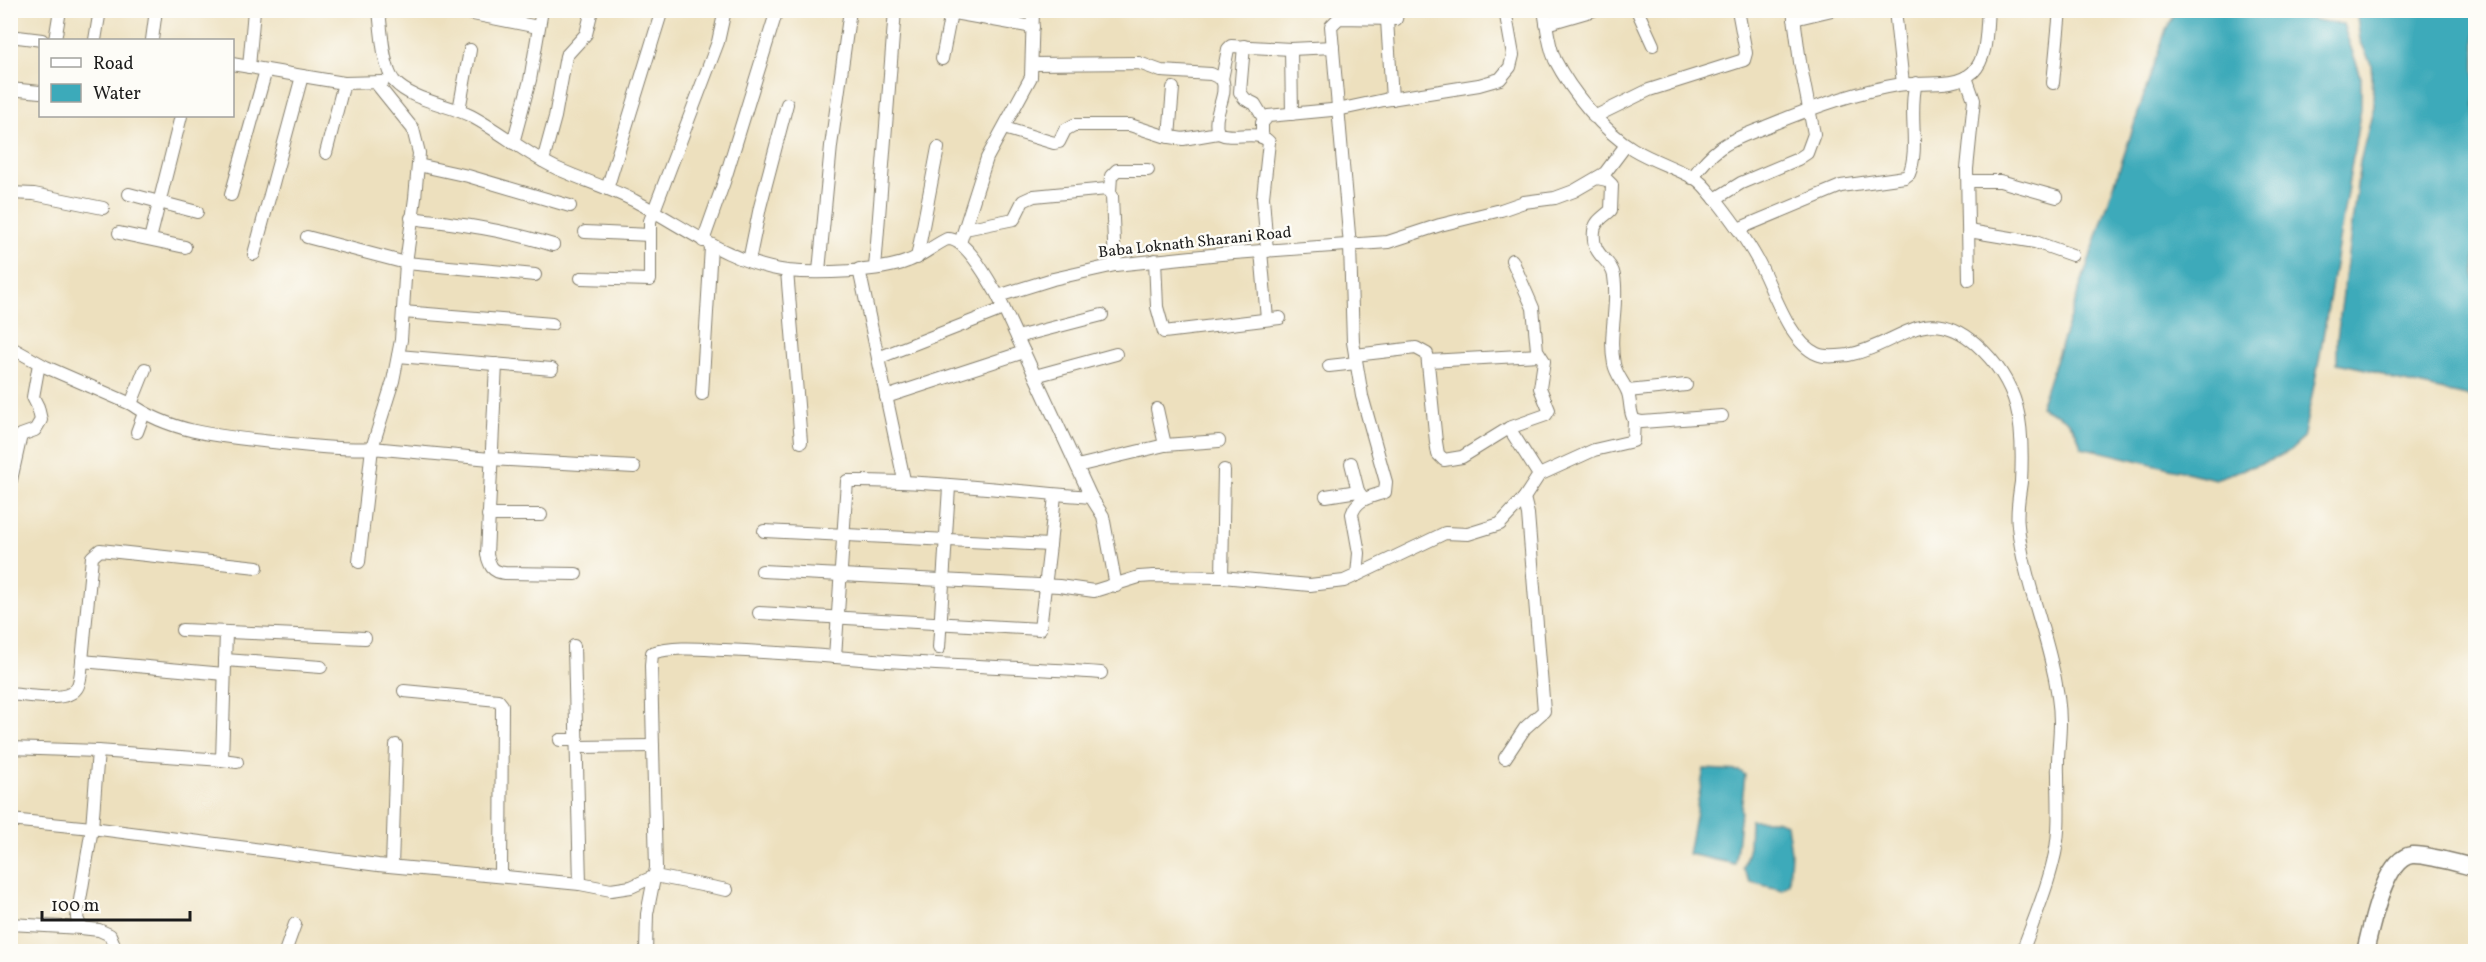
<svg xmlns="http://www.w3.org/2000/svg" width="2486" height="962" font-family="Vollkorn,serif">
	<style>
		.water { fill: #3caaba; stroke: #2c636b; stroke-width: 1.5 }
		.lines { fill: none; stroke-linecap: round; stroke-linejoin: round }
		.minor-casing { stroke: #847e6d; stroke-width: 14 }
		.secondary-casing { stroke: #847e6d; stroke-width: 19 }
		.minor { stroke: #fff; stroke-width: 12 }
		.secondary { stroke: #fff; stroke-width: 16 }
		.labels { text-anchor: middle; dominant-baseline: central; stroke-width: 5; stroke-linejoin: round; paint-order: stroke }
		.street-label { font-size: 16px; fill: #1c1c1c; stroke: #fdfcf7 }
	</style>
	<rect width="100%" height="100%" fill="#fdfcf7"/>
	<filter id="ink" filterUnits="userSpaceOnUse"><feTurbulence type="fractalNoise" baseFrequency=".0167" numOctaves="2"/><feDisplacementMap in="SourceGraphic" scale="12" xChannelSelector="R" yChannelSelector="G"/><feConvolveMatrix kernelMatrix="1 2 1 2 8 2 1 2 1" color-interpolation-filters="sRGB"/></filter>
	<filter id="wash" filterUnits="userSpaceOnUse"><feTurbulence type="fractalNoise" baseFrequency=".008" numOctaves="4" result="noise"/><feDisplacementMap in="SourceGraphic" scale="24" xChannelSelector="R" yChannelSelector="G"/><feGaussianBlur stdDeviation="1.35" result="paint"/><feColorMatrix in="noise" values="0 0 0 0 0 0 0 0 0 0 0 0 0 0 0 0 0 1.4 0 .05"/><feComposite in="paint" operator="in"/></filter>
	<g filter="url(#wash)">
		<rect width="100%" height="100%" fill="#ede0be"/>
		<g class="water">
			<path d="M2177,11H2270L2343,25L2361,76V108L2319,361L2303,439L2291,450L2277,458L2215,479L2081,447C2075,420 2064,417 2040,407L2166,29Z"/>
			<polygon points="2363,11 2475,11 2475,398 2396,380 2370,370 2337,363 2337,339 2360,162 2374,106 2371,64 2360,40 2357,17"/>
			<polygon points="1704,769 1740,771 1745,775 1735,864 1688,854"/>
			<polygon points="1750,820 1775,820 1787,824 1791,852 1789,883 1782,890 1751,882 1743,869 1749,846"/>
		</g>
	</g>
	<g filter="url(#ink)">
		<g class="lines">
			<g class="minor-casing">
				<g id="minor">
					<path d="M379,10C381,27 383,68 394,81C412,101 448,104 471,116C501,132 526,154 556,168C582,180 610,188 635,201C685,227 729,263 787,271C817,274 880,272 908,261C922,256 934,245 947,239C966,237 989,281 998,296L1091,497L1103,516L1116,586"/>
					<polyline points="453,10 538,27"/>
					<polyline points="937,10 1033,27"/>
					<path d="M1544,10C1547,27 1548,44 1555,60C1571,91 1603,131 1633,149C1653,161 1676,168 1696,179C1704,184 1711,195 1718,202C1732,220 1746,239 1757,259C1772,285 1788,342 1817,354C1826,358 1838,356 1848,355C1898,346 1926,300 1976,344C2021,384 2024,425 2021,482C2019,497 2016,511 2018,526C2022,569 2041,618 2051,661C2056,681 2060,702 2060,723C2060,740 2057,757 2058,774C2058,803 2061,833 2053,862C2046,892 2033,922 2022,952"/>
					<polyline points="1637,10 1653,45"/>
					<polyline points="1895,10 1903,84"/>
					<polyline points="1794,19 1832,10"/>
					<polyline points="1387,20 1392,99"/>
					<polyline points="1546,24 1594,10"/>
					<polyline points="10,36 42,40"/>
					<polyline points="55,40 60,10"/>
					<polyline points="95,40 100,10"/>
					<polyline points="152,40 156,10"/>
					<polyline points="1244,46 1240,92 1245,99 1255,104 1264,119"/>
					<polyline points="1291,49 1292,114"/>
					<polyline points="942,59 951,13"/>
					<polyline points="232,64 344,83 383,82"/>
					<path d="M1032,64L1139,63L1161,71L1211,74L1222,79C1229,96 1211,115 1218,133C1234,141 1257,128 1269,142L1263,197L1267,251"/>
					<polyline points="249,67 254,10"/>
					<polyline points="1966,77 1974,100 1967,169 1969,280"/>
					<polyline points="1222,79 1228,49 1231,46 1291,49 1333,47"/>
					<polyline points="2053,83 2060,10"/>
					<polyline points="10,89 40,92"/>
					<polyline points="459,110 470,50"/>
					<polyline points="1594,117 1649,90 1744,60 1746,53 1738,10"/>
					<polyline points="1004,128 1054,143 1059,142 1065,130 1074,125 1130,125 1164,136 1183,139 1218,133"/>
					<polyline points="1169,137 1173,88"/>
					<polyline points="1262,137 1262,123 1268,116 1342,109 1384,100 1479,85 1500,79 1510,67 1513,55 1505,10"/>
					<polyline points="513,143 530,80 542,10"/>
					<polyline points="326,153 344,83"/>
					<polyline points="543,161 555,117 566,56 586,34 592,10"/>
					<polyline points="418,165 468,176 570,206"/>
					<path d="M1597,178L1607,180L1612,185L1611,210C1604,217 1595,221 1594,231C1591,257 1611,258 1614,276C1619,305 1608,334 1614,364C1616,375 1624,382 1628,393C1631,402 1629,411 1634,420L1642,422L1722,416"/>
					<path d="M1692,178C1700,167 1709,156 1720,148C1735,137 1754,132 1770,125C1811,108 1854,92 1897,85C1920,81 1955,89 1973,72C1988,57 1986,30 1988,10"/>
					<polyline points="1968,181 2000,181 2057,197"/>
					<polyline points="607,189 662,10"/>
					<polyline points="1110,191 1111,176 1117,170 1148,170"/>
					<polyline points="10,193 34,194 103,208"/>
					<polyline points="129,194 197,212"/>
					<polyline points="231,195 266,70"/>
					<polyline points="1715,199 1741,183 1798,159 1807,153 1814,134 1800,62 1793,10"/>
					<path d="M411,218C460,224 506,230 553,245"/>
					<polyline points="965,229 1014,219 1023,201 1034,196 1107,189 1112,196 1115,265"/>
					<path d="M1738,229L1841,186L1905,177L1909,174C1920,148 1908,112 1916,83"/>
					<polyline points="1969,231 2035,242 2072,255"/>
					<polyline points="585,232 650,235"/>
					<polyline points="119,233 185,247"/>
					<polyline points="307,237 406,263 535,275"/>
					<polyline points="150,239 181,116"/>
					<polyline points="703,241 724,182 777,10"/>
					<polyline points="960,243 987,158 1031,77 1033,10"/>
					<polyline points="1261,251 1267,319"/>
					<polyline points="254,254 302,76"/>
					<polyline points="917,258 938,148"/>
					<polyline points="1155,260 1157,307 1164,332 1280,318"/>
					<polyline points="749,261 760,207 787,104"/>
					<polyline points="875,268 895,10"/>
					<polyline points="859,269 904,480"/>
					<polyline points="787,271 801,442"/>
					<polyline points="819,271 831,146 850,10"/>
					<polyline points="581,278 650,280 650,221 718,42 725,10"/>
					<polyline points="998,296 1053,279 1115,265 1221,254 1388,242 1440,225 1501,210 1524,202 1555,198 1574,191 1605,173 1626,145"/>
					<polyline points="403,312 552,324"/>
					<polyline points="1017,337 1102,315"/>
					<path d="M10,347L46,367L131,404C174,435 230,437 281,443C311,446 341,450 372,448L393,381L401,340L406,263L415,198L419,153L413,129L376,83"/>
					<polyline points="1355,355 1416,348 1427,354 1436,442 1438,454 1444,460 1462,457 1509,428 1546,415 1549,410 1540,388 1544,361 1537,350 1533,308 1512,260"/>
					<polyline points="398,356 552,369"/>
					<polyline points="878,358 1003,309"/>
					<polyline points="1429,361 1539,355"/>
					<path d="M496,364L487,555C490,566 492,572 505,573L576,574"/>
					<polyline points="1329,366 1356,363"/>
					<polyline points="1035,376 1116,354"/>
					<polyline points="1628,391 1686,385"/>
					<polyline points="702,394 711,247"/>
					<polyline points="886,397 1024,352"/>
					<polyline points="131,404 145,369"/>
					<polyline points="1157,409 1165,445"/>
					<polyline points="1509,428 1539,475"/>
					<polyline points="137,432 144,413"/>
					<polyline points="1351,463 1358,491"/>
					<polyline points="1077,466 1165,445 1219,441"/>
					<polyline points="11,480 21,435 35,430 41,420 38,407 33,397 39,364"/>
					<polyline points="1326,496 1358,491 1363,498"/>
					<polyline points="488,515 541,515"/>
					<polyline points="764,531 1050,545 1055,495"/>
					<polyline points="359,562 372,448 490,459 634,467"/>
					<path d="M762,571L1059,586L1094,591L1139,577L1154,576L1222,577L1310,585L1344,581L1357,575L1359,553L1352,514C1357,498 1371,497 1385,492L1386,482L1362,396L1353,342L1350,246L1331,26L1339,18L1396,19L1398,10"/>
					<polyline points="1357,575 1445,533 1468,534 1500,524 1524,498 1539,475 1594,450 1633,441 1634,420"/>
					<polyline points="1222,577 1224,470"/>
					<polyline points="759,613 1040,629 1050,545"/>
					<polyline points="182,630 365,638"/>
					<polyline points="574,646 580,884"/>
					<polyline points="939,648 949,487"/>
					<path d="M835,657L847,481C928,480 1010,491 1091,497"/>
					<polyline points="225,660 321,667"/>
					<polyline points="82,661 92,557 100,550 257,567"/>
					<polyline points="404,691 498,700 502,705 501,876"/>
					<path d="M10,694C26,695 66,703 76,689C81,683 81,669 82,661L224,674"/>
					<polyline points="560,740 577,740"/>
					<polyline points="577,747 653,746"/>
					<polyline points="10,748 98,751 222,760 226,632"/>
					<polyline points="98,751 92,828 77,918 81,928 99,930 110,935 117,952"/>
					<polyline points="1505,758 1525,728 1544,711 1528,514 1524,498"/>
					<polyline points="222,760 237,762"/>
					<polyline points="10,820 92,828 378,865 580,884 611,890 631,887 655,876 727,890"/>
					<polyline points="392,866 396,745"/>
					<polyline points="10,924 81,928"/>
					<polyline points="285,952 295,924"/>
					<path d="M646,952L647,914L656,868L651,666L652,653C675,646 701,649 725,650C775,652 824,656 874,660C950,666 1026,667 1101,673"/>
				</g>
			</g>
			<g class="secondary-casing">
				<path id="secondary" d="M2365,952C2371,928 2384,858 2412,855C2427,854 2460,864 2476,868"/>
			</g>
			<use href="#minor" class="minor"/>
			<use href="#secondary" class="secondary"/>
		</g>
	</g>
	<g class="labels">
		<g class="street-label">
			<text transform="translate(1195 243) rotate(-6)">Baba Loknath Sharani Road</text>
		</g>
	</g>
	<rect width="2486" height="962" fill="none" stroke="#fdfcf7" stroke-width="36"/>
	<rect x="39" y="39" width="195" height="78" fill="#fdfcf7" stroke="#a3a29f" stroke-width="1.5"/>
	<rect x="51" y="58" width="30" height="9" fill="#ffffff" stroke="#a3a29f" stroke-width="1.5"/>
	<text x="93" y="69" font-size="18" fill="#1c1c1c">Road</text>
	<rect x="51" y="84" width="30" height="18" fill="#3caaba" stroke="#a3a29f" stroke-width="1.5"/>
	<text x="93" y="99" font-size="18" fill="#1c1c1c">Water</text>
	<path d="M42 911v9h148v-9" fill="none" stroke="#1c1c1c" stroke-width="3"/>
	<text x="51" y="911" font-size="18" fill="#1c1c1c" stroke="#fdfcf7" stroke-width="4.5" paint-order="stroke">100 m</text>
</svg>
